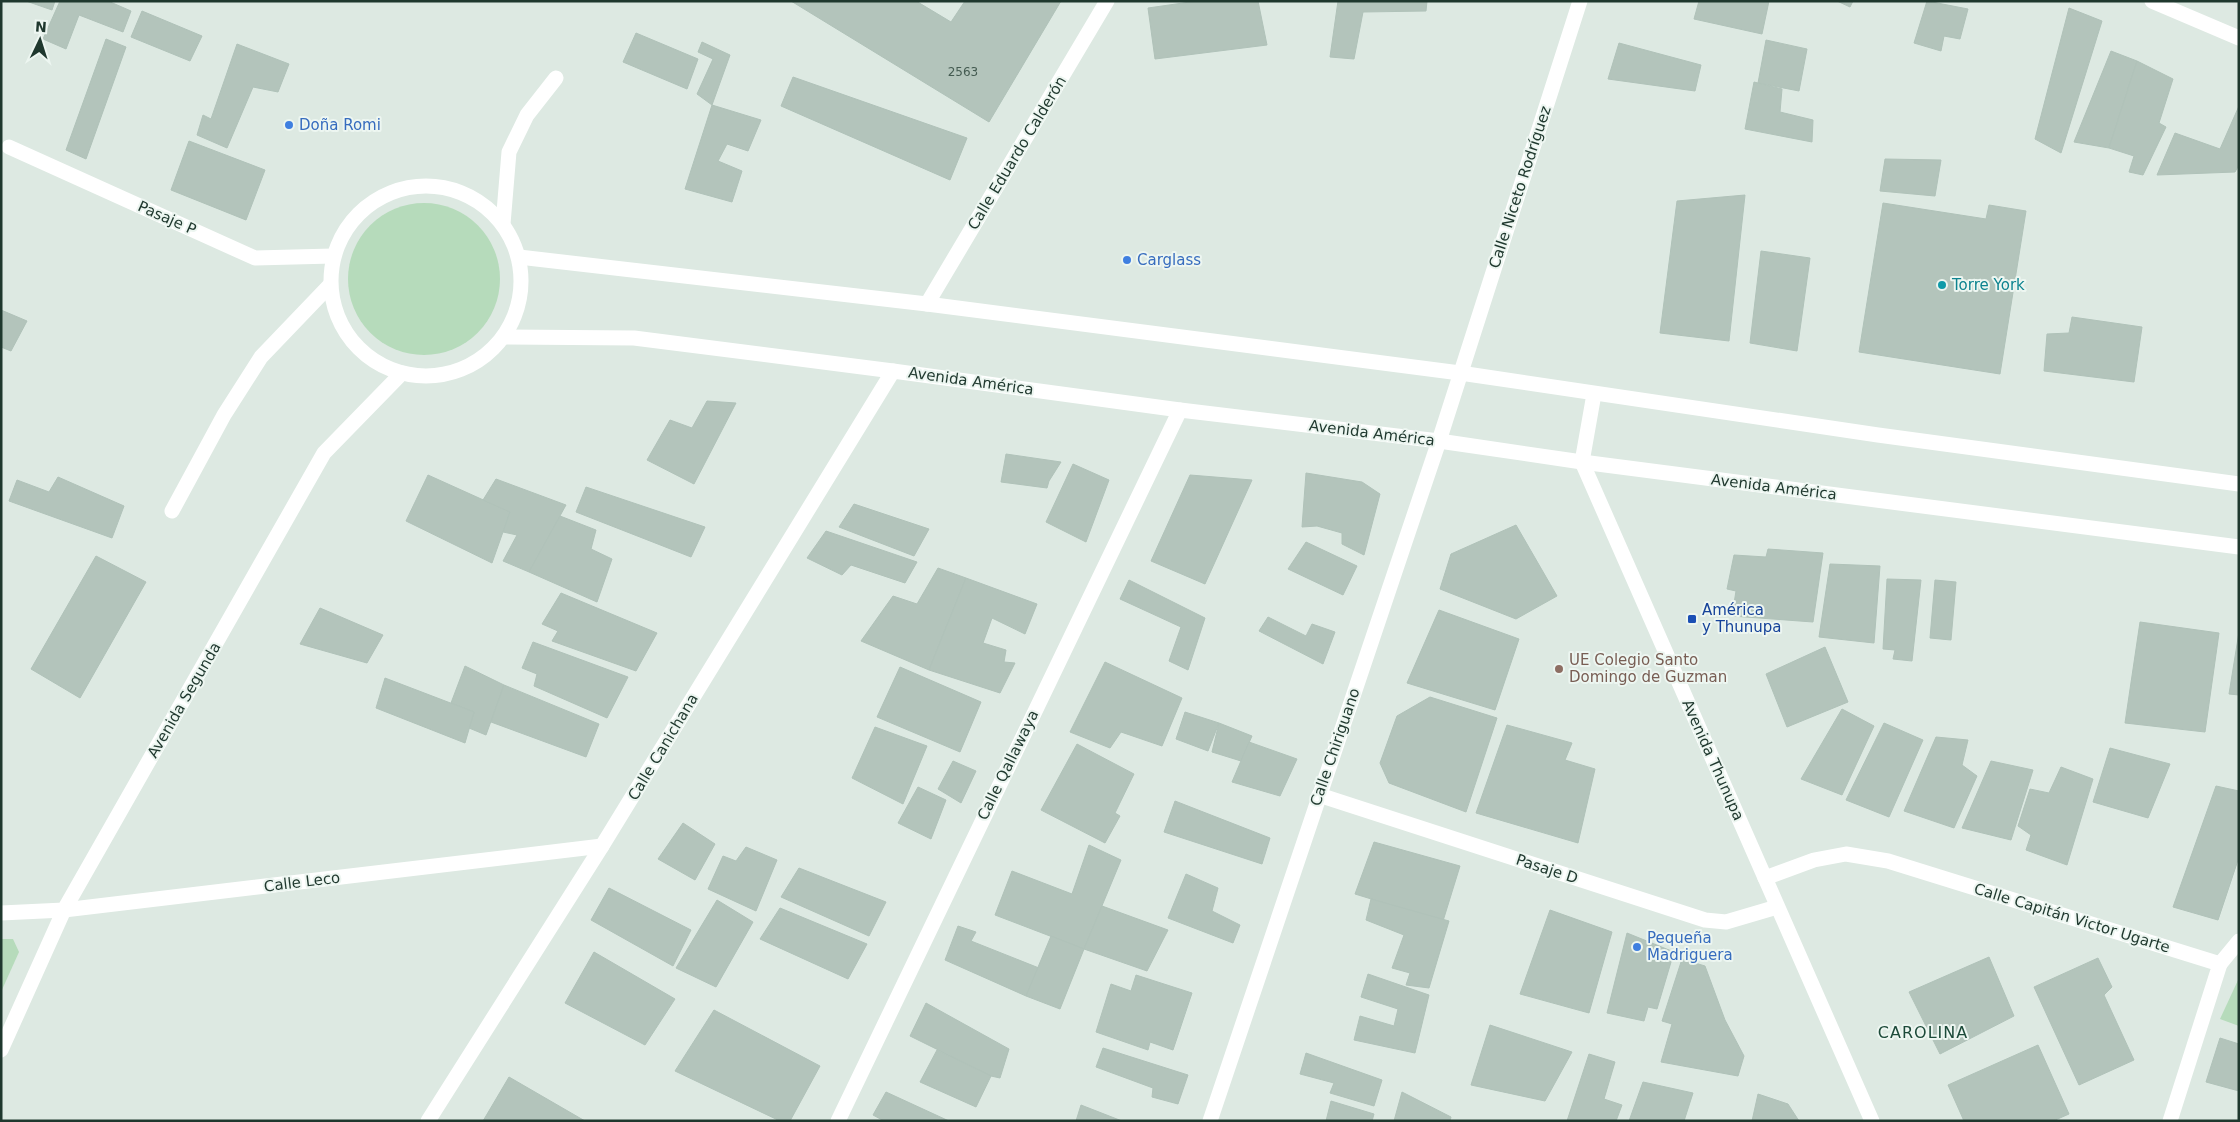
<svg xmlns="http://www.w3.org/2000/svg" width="2240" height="1122" font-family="'DejaVu Sans',sans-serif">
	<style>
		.green { fill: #b6dbbb }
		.building { fill: #b3c4bb; stroke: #b0c2b9 }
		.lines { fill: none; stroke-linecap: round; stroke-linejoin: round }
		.lane { stroke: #fff; stroke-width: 15 }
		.street { stroke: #fff; stroke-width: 15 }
		.secondary { stroke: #fff; stroke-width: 15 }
		.shop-dot { fill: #3f7fe0; stroke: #edf6f1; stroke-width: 2 }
		.culture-dot { fill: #0f9aa8; stroke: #edf6f1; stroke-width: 2 }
		.transit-dot { fill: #1a4fb4; stroke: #edf6f1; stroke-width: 2 }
		.education-dot { fill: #8d6e63; stroke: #edf6f1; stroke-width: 2 }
		.labels { text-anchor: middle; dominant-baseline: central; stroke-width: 4; stroke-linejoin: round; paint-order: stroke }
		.number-label { font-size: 12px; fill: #445b51 }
		.shop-label { font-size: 15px; fill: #366cbe; stroke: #edf6f1; text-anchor: start }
		.street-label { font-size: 15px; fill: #1f382e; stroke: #edf6f1 }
		.culture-label { font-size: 15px; fill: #0d838f; stroke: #edf6f1; text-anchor: start }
		.transit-label { font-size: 15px; fill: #164399; stroke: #edf6f1; text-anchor: start }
		.education-label { font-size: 15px; fill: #785e54; stroke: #edf6f1; text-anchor: start }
		.neighbourhood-label { font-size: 16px; letter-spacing: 1px; fill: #1c4a39; stroke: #edf6f1 }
	</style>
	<rect width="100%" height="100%" fill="#dde9e2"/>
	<g class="green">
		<circle cx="424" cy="279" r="76"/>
		<polygon points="1,939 13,939 19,952 1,992"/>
		<polygon points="2239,978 2239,1026 2220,1019"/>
	</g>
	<g class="building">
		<polygon points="26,1 55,1 52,10"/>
		<polygon points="60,1 108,1 131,11 123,32 79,15 66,49 43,39"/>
		<polygon points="791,1 916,1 951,22 965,1 1061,1 989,122"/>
		<polygon points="1197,1 1258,1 1267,45 1155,59 1148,8"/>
		<polygon points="1338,1 1427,1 1426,11 1363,12 1354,59 1330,57"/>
		<polygon points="1699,1 1769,1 1762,34 1694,19"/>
		<polygon points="1837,1 1853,1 1850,7"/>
		<polygon points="1927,1 1968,9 1960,39 1944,36 1941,51 1914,43"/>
		<polygon points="2069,8 2102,21 2061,153 2035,139"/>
		<polygon points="142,11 202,36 190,61 131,37"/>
		<polygon points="636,33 698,59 687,89 623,62"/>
		<polygon points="106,39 126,47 86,159 66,150"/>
		<polygon points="1766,40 1807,49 1799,91 1758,83"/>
		<polygon points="702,42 730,55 712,105 697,94 713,59 698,52"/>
		<polygon points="1619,43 1701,65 1695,91 1608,79"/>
		<polygon points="237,44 289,64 278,92 253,87 227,148 197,135 203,115 211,119"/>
		<polygon points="2111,51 2137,61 2109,148 2074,142"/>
		<polygon points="2137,61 2173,79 2159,123 2166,127 2143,175 2129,172 2134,156 2109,148"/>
		<polygon points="793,77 967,138 950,180 781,106"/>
		<polygon points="1754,82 1782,89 1780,112 1813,120 1812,142 1745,129"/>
		<polygon points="712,105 761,120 748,151 727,144 718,161 742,171 732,202 685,189"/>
		<polygon points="2239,106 2239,165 2235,172 2157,175 2175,133 2220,149"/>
		<polygon points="189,141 265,170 246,220 171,190"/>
		<polygon points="1885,159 1941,160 1935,196 1880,191"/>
		<polygon points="1745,195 1729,341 1660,333 1677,201"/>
		<polygon points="1883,203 1986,219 1989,205 2026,211 2000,374 1859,352"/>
		<polygon points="1761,251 1810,258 1797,351 1750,343"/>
		<polygon points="1,310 27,321 11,351 1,347"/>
		<polygon points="2072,317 2142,327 2134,382 2044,371 2047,334 2069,333"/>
		<polygon points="707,401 736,403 694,484 647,460 670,420 692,428"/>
		<polygon points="1006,454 1061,462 1049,481 1047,488 1001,482"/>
		<polygon points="1073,464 1109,480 1086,542 1046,522"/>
		<polygon points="1306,473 1362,482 1380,494 1364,555 1342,544 1342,533 1317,526 1302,527"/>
		<polygon points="428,475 510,512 492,563 406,521"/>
		<polygon points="1190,475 1252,480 1205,584 1151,561"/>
		<polygon points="58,477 124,506 112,538 9,501 17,480 49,492"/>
		<polygon points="496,479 566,505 529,572 503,561 517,535 503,532 510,512 483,500"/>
		<polygon points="586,487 705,527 691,557 576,512"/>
		<polygon points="854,504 929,529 914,556 839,527"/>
		<polygon points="560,516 596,530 591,549 612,559 597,602 529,572"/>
		<polygon points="1516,525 1557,596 1516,619 1440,589 1451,554"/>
		<polygon points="826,531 917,562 905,583 851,565 842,575 807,558"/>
		<polygon points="1306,542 1357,566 1343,595 1288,569"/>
		<polygon points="1768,549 1823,553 1813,622 1732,616 1736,591 1727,589 1734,555 1766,557"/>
		<polygon points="96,556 146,582 80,698 31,669"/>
		<polygon points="1830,564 1880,566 1874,643 1819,637"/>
		<polygon points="938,568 966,578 929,670 861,641 893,596 917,604"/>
		<polygon points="966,578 1037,604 1025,634 992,618 983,643 1006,650 1004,662 1015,663 1000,693 929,670"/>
		<polygon points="1887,579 1921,580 1912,661 1893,659 1895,650 1883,649"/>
		<polygon points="1129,580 1205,618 1188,670 1169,661 1181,627 1120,599"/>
		<polygon points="1935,580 1956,582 1951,640 1930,638"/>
		<polygon points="561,593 657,633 636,671 552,641 558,631 542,624"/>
		<polygon points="320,608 383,635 367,663 300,644"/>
		<polygon points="1439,610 1519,639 1495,710 1407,683"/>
		<polygon points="1268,617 1306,636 1312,624 1335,632 1323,664 1259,631"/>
		<polygon points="2140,622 2219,633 2205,732 2125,723"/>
		<polygon points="2239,632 2239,695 2229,694"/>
		<polygon points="533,642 628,677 607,718 534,686 537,674 522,668"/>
		<polygon points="1825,647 1848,702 1787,727 1766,674"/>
		<polygon points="1105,662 1182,698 1162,746 1121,732 1110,748 1070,732"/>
		<polygon points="465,666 504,685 486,735 469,728 474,712 451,703"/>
		<polygon points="900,667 981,702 960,752 877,717"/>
		<polygon points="385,678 474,712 465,743 376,708"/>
		<polygon points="504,685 599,724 586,757 491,722"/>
		<polygon points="1430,697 1497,718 1466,812 1389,783 1380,763 1397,716"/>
		<polygon points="1842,709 1874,726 1842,795 1801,779"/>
		<polygon points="1185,712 1219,723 1208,751 1176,739"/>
		<polygon points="1219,723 1252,736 1241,761 1212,752"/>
		<polygon points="1884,723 1923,740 1889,817 1846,800"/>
		<polygon points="1507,725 1572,743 1565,760 1595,769 1578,843 1476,813"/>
		<polygon points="875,727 927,746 903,804 852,778"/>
		<polygon points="1936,737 1968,740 1962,765 1977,776 1954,828 1904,811"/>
		<polygon points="1249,742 1297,759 1280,796 1232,782"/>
		<polygon points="1077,744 1134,774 1115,813 1120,816 1105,843 1041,810"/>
		<polygon points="2110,748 2170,764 2148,818 2093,802"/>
		<polygon points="953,761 976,771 961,803 938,789"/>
		<polygon points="1991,761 2033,770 2011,840 1962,828"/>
		<polygon points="2061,767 2093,779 2067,865 2026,850 2031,835 2018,826 2030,789 2049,793"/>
		<polygon points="2216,786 2239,791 2239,857 2218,920 2173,907"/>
		<polygon points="918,787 946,800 931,839 898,823"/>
		<polygon points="1175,801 1270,838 1262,864 1164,832"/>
		<polygon points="683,823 715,844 695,880 658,859"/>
		<polygon points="1374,842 1460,866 1443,921 1355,894"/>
		<polygon points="1089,845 1121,860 1084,949 995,915 1012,871 1072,894"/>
		<polygon points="746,847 777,860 756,911 708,889 723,856 736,861"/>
		<polygon points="799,868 886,902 869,936 781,897"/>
		<polygon points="1186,874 1218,888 1212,911 1240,925 1233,943 1168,918"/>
		<polygon points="609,888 691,930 673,966 591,920"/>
		<polygon points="1371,899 1449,921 1429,988 1406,985 1410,973 1392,968 1404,935 1366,920"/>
		<polygon points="717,900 753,922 716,987 676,968"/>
		<polygon points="1102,906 1168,930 1147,971 1084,949"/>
		<polygon points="780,908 867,944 848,979 760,939"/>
		<polygon points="1550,910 1612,932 1589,1013 1520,994"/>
		<polygon points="958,926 976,932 971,941 1039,968 1026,996 945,960"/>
		<polygon points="1627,933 1674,952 1657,1009 1648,1007 1644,1021 1607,1013"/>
		<polygon points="1051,936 1084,949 1060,1009 1026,996"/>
		<polygon points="594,952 675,999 645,1045 565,1003"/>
		<polygon points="1989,957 2014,1016 1940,1054 1909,992"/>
		<polygon points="2098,958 2112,987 2104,995 2134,1060 2079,1085 2034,987"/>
		<polygon points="1682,959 1705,966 1725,1020 1744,1056 1738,1076 1661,1062 1672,1024 1662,1021"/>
		<polygon points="1368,974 1429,995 1415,1053 1354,1040 1360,1016 1394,1026 1398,1009 1361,997"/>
		<polygon points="1136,975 1192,993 1173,1050 1150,1042 1148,1050 1096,1032 1111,984 1131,991"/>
		<polygon points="926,1003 1009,1049 1000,1078 991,1076 910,1036"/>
		<polygon points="714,1010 820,1066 790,1121 780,1121 675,1071"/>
		<polygon points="1490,1025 1572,1052 1545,1101 1471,1085"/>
		<polygon points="2220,1038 2239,1044 2239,1091 2206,1082"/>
		<polygon points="2038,1045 2069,1114 2053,1121 1964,1121 1948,1085"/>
		<polygon points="1103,1048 1188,1075 1178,1104 1152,1097 1153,1088 1096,1067"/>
		<polygon points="937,1050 991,1076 976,1107 920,1082"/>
		<polygon points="1306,1053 1382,1080 1374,1106 1330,1093 1334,1083 1300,1074"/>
		<polygon points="1589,1054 1615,1062 1604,1099 1622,1105 1616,1121 1567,1121"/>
		<polygon points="509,1077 585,1121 483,1121"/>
		<polygon points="1643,1082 1693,1093 1684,1121 1629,1121"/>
		<polygon points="886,1092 949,1121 884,1121 873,1115"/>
		<polygon points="1402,1092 1451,1117 1450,1121 1394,1121"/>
		<polygon points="1758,1094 1788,1104 1799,1121 1752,1121"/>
		<polygon points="1331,1101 1374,1114 1372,1121 1326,1121"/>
		<polygon points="1081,1105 1122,1121 1076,1121"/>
	</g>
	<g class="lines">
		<polyline class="lane" points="9,147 255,258 333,256"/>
		<g class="street">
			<polyline points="2152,1 2239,38"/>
			<polyline points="503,224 509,152 527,115 556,78"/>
			<polyline points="927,304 1107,1"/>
			<polyline points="172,511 224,415 261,357 330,285"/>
			<polyline points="1319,795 1705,920 1726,922 1777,907"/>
			<polyline points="1765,878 1814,860 1846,854 1888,861 2220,964 2170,1121"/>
			<polyline points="1,913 64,910 602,846"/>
			<polyline points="2220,964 2239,941"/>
			<polyline points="1,1050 64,910 324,453 402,373"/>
			<polyline points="838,1121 1180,410"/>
		</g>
		<g class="secondary">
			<circle cx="426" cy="281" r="95"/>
			<polyline points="519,257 927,304 1460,373 1878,435 2239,484"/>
			<polyline points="504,337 634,338 893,371 1180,410 1439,441 1582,462 2239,547"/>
			<polyline points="1594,394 1582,462 1872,1121"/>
			<polyline points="428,1121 602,846 893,371"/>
			<polyline points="1210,1121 1439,441 1580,1"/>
		</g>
	</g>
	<g class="shop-dot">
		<circle cx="289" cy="125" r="5"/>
		<circle cx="1127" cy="260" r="5"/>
		<circle cx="1637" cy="947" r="5"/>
	</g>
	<circle class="culture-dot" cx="1942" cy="285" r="5"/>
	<rect class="transit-dot" x="1687" y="614" width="10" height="10" rx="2.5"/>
	<circle class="education-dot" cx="1559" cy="669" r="5"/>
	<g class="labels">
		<g class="number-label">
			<text x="963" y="72">2563</text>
		</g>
		<g class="shop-label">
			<text x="299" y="125">Doña Romi</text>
			<text x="1137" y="260">Carglass</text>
			<text x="1647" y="938">Pequeña<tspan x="1647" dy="17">Madriguera</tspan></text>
		</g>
		<g class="street-label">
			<text transform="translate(1017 153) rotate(-59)">Calle Eduardo Calderón</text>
			<text transform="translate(1520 187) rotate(-72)">Calle Niceto Rodríguez</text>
			<text transform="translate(167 218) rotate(24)">Pasaje P</text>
			<text transform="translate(971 381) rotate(8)">Avenida América</text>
			<text transform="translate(1372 433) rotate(7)">Avenida América</text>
			<text transform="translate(1774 487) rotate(7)">Avenida América</text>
			<text transform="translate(184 700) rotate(-60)">Avenida Segunda</text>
			<text transform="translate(663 747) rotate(-59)">Calle Canichana</text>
			<text transform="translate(1335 747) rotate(-71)">Calle Chiriguano</text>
			<text transform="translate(1713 760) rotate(66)">Avenida Thunupa</text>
			<text transform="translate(1008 765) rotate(-64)">Calle Qallawaya</text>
			<text transform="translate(1547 869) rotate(18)">Pasaje D</text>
			<text transform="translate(302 882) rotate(-7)">Calle Leco</text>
			<text transform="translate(2072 918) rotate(17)">Calle Capitán Victor Ugarte</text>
		</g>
		<g class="culture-label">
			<text x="1952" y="285">Torre York</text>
		</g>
		<g class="transit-label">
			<text x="1702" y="610">América<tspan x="1702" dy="17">y Thunupa</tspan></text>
		</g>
		<g class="education-label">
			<text x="1569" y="660">UE Colegio Santo<tspan x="1569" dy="17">Domingo de Guzman</tspan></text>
		</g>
		<g class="neighbourhood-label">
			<text x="1923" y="1032">CAROLINA</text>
		</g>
	</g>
	<rect width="2240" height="1122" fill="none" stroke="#1f382e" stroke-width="5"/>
	<g transform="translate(40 40) rotate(4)" stroke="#edf6f1" stroke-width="4" paint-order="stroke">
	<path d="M0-4L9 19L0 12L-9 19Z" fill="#1f382e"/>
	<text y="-8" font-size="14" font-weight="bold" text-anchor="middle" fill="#1f382e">N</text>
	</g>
</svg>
